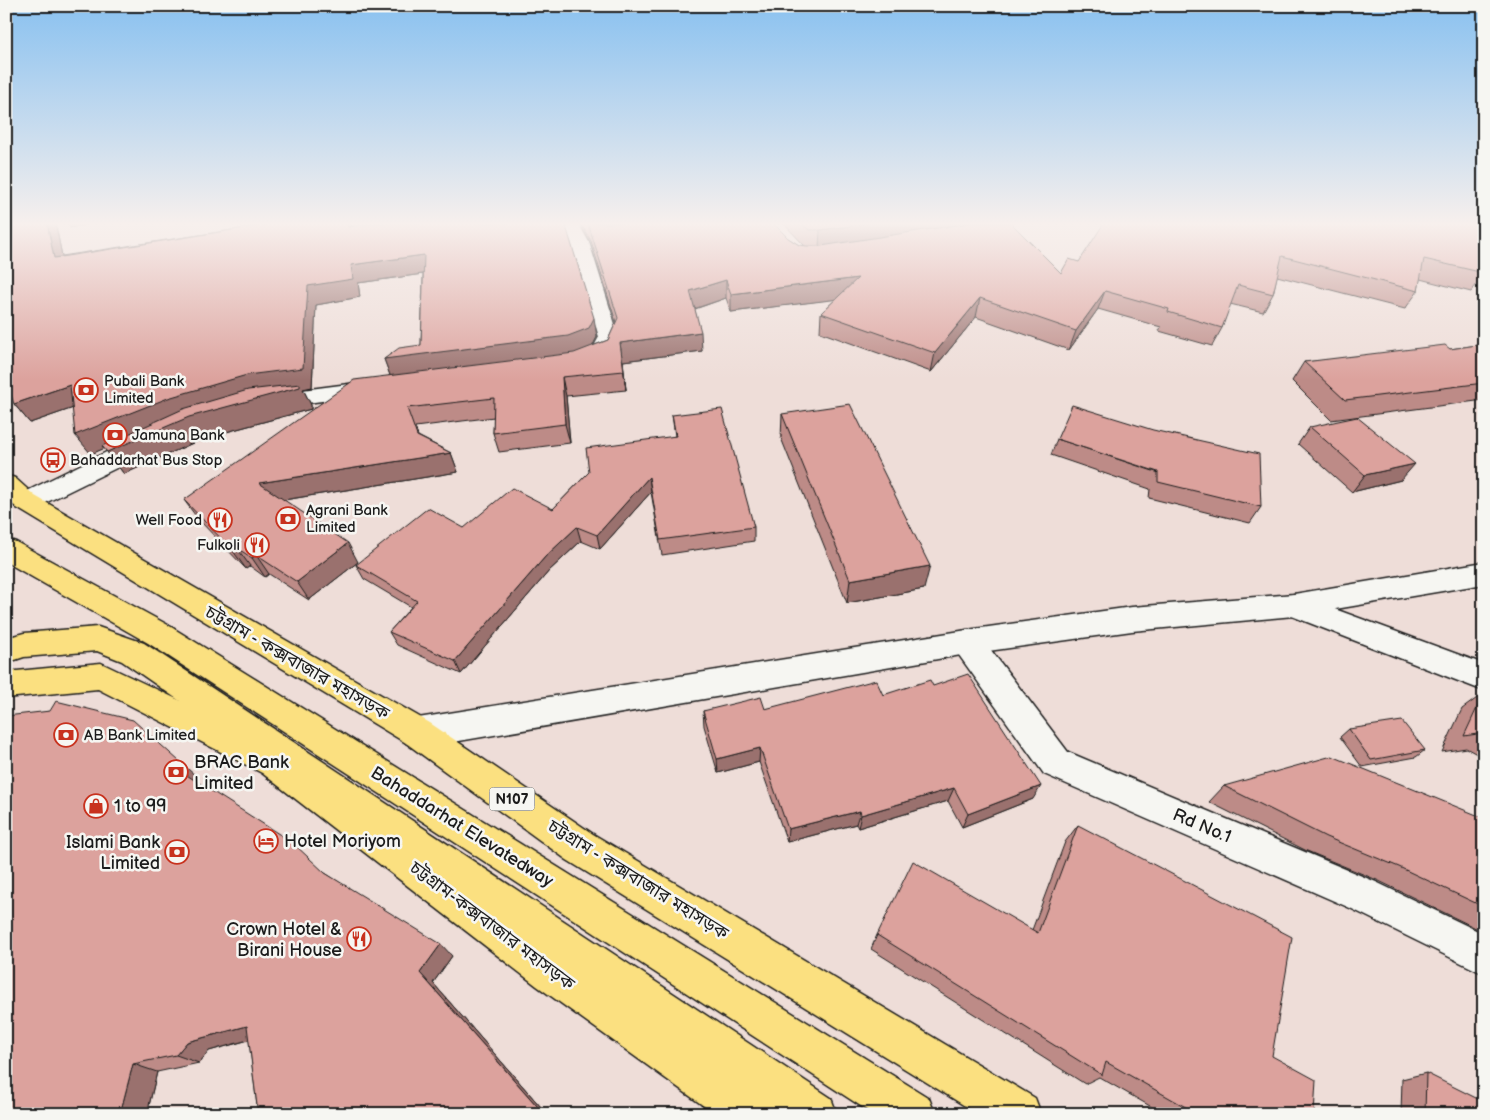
<svg xmlns="http://www.w3.org/2000/svg" width="1490" height="1120" font-family="'Balsamiq Sans','Noto Sans Bengali',sans-serif">
	<style>
		.lines { fill: none; stroke-linecap: round; stroke-linejoin: round }
		.pedestrian-casing { stroke: #1c1c1c; stroke-width: 3 }
		.minor-casing { stroke: #1c1c1c; stroke-width: 3 }
		.tertiary-casing { stroke: #1c1c1c; stroke-width: 3 }
		.primary-casing { stroke: #1c1c1c; stroke-width: 3 }
		.trunk-casing { stroke: #1c1c1c; stroke-width: 3 }
		.pedestrian { fill: #f6f6f2; fill-rule: evenodd }
		.minor { fill: #f6f6f2; fill-rule: evenodd }
		.tertiary { fill: #f6f6f2; fill-rule: evenodd }
		.primary { fill: #fbe080; fill-rule: evenodd }
		.trunk { fill: #fbe080; fill-rule: evenodd }
		.wall { fill: #bd8b87; stroke: #1c1c1c }
		.shaded-wall { fill: #9a716e; stroke: #1c1c1c }
		.building { fill: #dca29d; stroke: #1c1c1c }
		.labels { text-anchor: middle; dominant-baseline: central; stroke-width: 5; stroke-linejoin: round; paint-order: stroke }
		.shield { fill: #f6f6f2; stroke: #5d5d5c; stroke-width: 1 }
		.shield-label { font-size: 14px; font-weight: bold; fill: #1c1c1c }
		.poi-label { font-size: 15px; fill: #1c1c1c; stroke: #f6f6f2; text-anchor: start }
		.near-street-label { font-size: 18px; fill: #1c1c1c; stroke: #f6f6f2 }
		.near-poi-label { font-size: 18px; fill: #1c1c1c; stroke: #f6f6f2; text-anchor: start }
	</style>
	<rect width="100%" height="100%" fill="#eeddd8"/>
	<filter id="ink" filterUnits="userSpaceOnUse"><feTurbulence type="fractalNoise" baseFrequency=".02" numOctaves="2"/><feDisplacementMap in="SourceGraphic" scale="10" xChannelSelector="R" yChannelSelector="G"/><feConvolveMatrix kernelMatrix="1 2 1 2 8 2 1 2 1" color-interpolation-filters="sRGB"/></filter>
	<g filter="url(#ink)">
		<g class="lines">
			<g class="pedestrian-casing">
				<polygon id="pedestrian" points="6,223 24,223 21,227 6,230"/>
			</g>
			<g class="minor-casing">
				<g id="minor">
					<polygon points="560,223 578,223 589,242 619,337 610,357 589,367 581,368 573,367 570,362 573,357 593,348 599,337 571,242"/>
					<polygon points="372,381 380,383 383,388 380,393 271,408 263,406 260,401 263,396 271,394"/>
					<polygon points="146,435 155,437 158,443 155,449 35,508 26,511 17,508 13,502 17,496 137,437"/>
					<polygon points="1294,594 1484,664 1484,691 1284,613 1280,605 1284,597"/>
					<polygon points="967,630 978,633 1068,752 1376,882 1484,934 1484,974 1350,908 1044,774 956,651 952,642 956,633"/>
				</g>
			</g>
			<g class="tertiary-casing">
				<polygon id="tertiary" points="1484,562 1484,584 1294,616 1132,631 967,654 418,748 406,743 402,733 406,723 418,718 967,630 1132,607 1294,594"/>
			</g>
			<g class="primary-casing">
				<g id="primary">
					<polygon points="6,539 16,542 168,625 929,1098 935,1114 873,1114 148,643 6,562"/>
					<polygon points="98,627 144,643 831,1098 837,1114 777,1114 122,661 97,651 24,657 6,663 6,638 24,633"/>
				</g>
			</g>
			<g class="trunk-casing">
				<g id="trunk">
					<polygon points="6,475 15,478 35,496 430,723 593,834 1035,1098 1041,1114 978,1114 567,860 406,743 17,508 6,499"/>
					<polygon points="101,663 286,751 565,958 769,1098 775,1114 715,1114 537,986 262,773 98,689 6,698 6,672"/>
				</g>
			</g>
			<use href="#pedestrian" class="pedestrian"/>
			<use href="#minor" class="minor"/>
			<use href="#tertiary" class="tertiary"/>
			<use href="#primary" class="primary"/>
			<use href="#trunk" class="trunk"/>
		</g>
		<g class="wall">
			<polygon points="277,223 351,223 352,226 597,337 592,346 608,340 616,322 591,241 580,223 773,223 788,238 799,245 805,246 783,223 1011,223 1061,273 1079,262 1484,223 1484,279 1480,280 1471,292 1420,279 1418,291 1405,309 1277,276 1273,294 1263,312 1230,304 1222,328 1212,346 1159,331 1161,327 1098,309 1069,350 976,317 931,372 820,332 821,313 836,299 731,312 726,298 695,309 702,351 623,361 626,390 566,396 570,443 499,452 493,433 494,417 415,427 418,436 451,453 458,472 284,500 358,562 309,600 269,574 265,577 250,566 246,569 198,519 184,500 390,375 384,359 421,345 423,274 358,283 360,297 316,305 312,387 303,389 311,405 311,409 204,438 124,474 104,448 91,454 73,408 30,423 14,404 56,226 62,256"/>
			<polygon points="1484,344 1484,400 1331,420 1292,381 1304,362 1450,349"/>
			<polygon points="782,414 924,589 847,603 781,438"/>
			<polygon points="672,415 754,527 754,541 662,555 651,492 600,549 581,541 549,571 461,674 397,645 389,632 411,607 364,579 356,565 464,528 553,509 589,472 675,436"/>
			<polygon points="1310,427 1401,480 1352,492 1298,444"/>
			<polygon points="1057,439 1261,507 1250,523 1149,498 1150,489 1051,455"/>
			<polygon points="933,686 1033,799 962,827 948,801 858,828 856,824 787,842 759,762 718,773 704,726 703,711 765,709 883,695"/>
			<polygon points="1484,693 1484,758 1466,748 1442,752 1462,709"/>
			<polygon points="6,716 197,777 194,780 325,873 452,956 433,983 547,1114 258,1114 249,1040 209,1051 199,1063 157,1072 147,1114"/>
			<polygon points="1349,729 1425,750 1416,757 1362,767 1340,737"/>
			<polygon points="1224,786 1484,818 1484,932 1377,880 1307,851 1209,802"/>
			<polygon points="1078,825 1272,1056 1314,1114 1164,1114 1099,1077 1085,1084 871,949 877,935 1032,930 1065,842"/>
			<polygon points="1426,1073 1484,1114 1401,1114 1402,1079"/>
		</g>
		<g class="shaded-wall">
			<polygon points="47,223 54,223 56,226 66,276 54,258"/>
			<polygon points="67,223 94,223 70,228"/>
			<polygon points="347,223 351,223 353,230 348,227"/>
			<polygon points="871,223 989,223 819,248 820,230"/>
			<polygon points="424,255 430,273 358,283 360,297 316,305 312,387 303,389 311,405 311,409 204,438 124,474 107,452 180,417 91,454 75,435 308,286 351,265"/>
			<polygon points="1484,275 1484,279 1480,280"/>
			<polygon points="858,278 856,297 731,312 731,294"/>
			<polygon points="726,280 726,298 691,310 690,291"/>
			<polygon points="1105,291 1098,309 1069,350 1076,331"/>
			<polygon points="980,298 976,317 931,372 935,353"/>
			<polygon points="9,306 14,327 6,318 6,307"/>
			<polygon points="594,318 597,337 592,347 572,355 391,378 384,359"/>
			<polygon points="701,332 702,351 623,361 626,390 620,343"/>
			<polygon points="562,377 566,396 570,443 565,424"/>
			<polygon points="70,385 85,404 30,423 14,404"/>
			<polygon points="451,453 458,472 271,502 259,483"/>
			<polygon points="1415,464 1401,480 1352,492 1365,475"/>
			<polygon points="649,477 651,492 600,549 597,535"/>
			<polygon points="577,527 581,541 549,571 461,674 455,661 545,557"/>
			<polygon points="348,543 358,562 309,600 297,582"/>
			<polygon points="237,548 250,566 246,569 233,551"/>
			<polygon points="256,555 269,574 265,577 252,558"/>
			<polygon points="930,566 924,589 847,603 850,580"/>
			<polygon points="760,748 759,762 718,773 717,759"/>
			<polygon points="179,761 197,777 192,783 174,767"/>
			<polygon points="1041,786 1033,799 962,827 968,814"/>
			<polygon points="954,788 948,801 858,828 861,815"/>
			<polygon points="860,811 856,824 787,842 788,829"/>
			<polygon points="441,944 452,956 433,983 547,1114 544,1114 420,973"/>
			<polygon points="247,1026 266,1035 209,1051 199,1063 176,1055 187,1042"/>
			<polygon points="133,1064 157,1072 147,1114 120,1114"/>
		</g>
		<g class="building">
			<polygon points="10,223 47,223 54,258 277,223 347,223 348,227 377,223 565,223 594,318 589,328 568,336 384,359 399,348 421,345 424,255 351,265 353,279 308,286 303,368 247,375 168,398 75,435 70,385 14,404 6,379 6,344 9,306 6,307 6,254"/>
			<polygon points="588,223 773,223 788,238 799,245 807,246 821,246 970,223 1011,223 1061,273 1069,259 1079,262 1104,223 1484,223 1484,273 1424,259 1418,291 1282,256 1273,294 1238,285 1222,328 1168,312 1169,309 1105,291 1076,331 980,298 935,353 821,313 858,278 731,294 726,280 690,291 701,332 620,343 624,371 562,377 565,424 493,433 494,398 407,408 417,436 451,453 259,483 348,543 297,582 256,555 252,558 237,548 233,551 184,500 354,380 574,353 608,340 618,318"/>
			<polygon points="801,223 871,223 820,230 809,230"/>
			<polygon points="1484,344 1484,383 1345,400 1304,362 1445,345 1450,349"/>
			<polygon points="300,384 300,387 189,417 107,452 102,446 183,409 248,390"/>
			<polygon points="850,404 930,566 850,580 782,414"/>
			<polygon points="1072,405 1153,430 1259,454 1261,507 1158,482 1158,472 1057,439"/>
			<polygon points="722,409 754,527 660,540 649,477 597,535 577,527 545,557 455,661 389,632 417,601 356,565 428,508 464,528 512,488 553,509 589,472 586,448 676,436 672,415"/>
			<polygon points="1357,417 1415,464 1365,475 1310,427"/>
			<polygon points="968,674 1041,786 968,814 954,788 861,815 860,811 788,829 760,748 717,759 703,711 761,697 765,709 876,680 883,695 930,680 933,686"/>
			<polygon points="1484,693 1484,733 1464,736"/>
			<polygon points="56,701 133,720 179,761 174,767 293,843 325,873 441,944 420,973 544,1114 258,1114 247,1026 187,1042 176,1055 133,1064 120,1114 6,1114 6,716 50,711"/>
			<polygon points="1402,721 1425,750 1371,760 1349,729"/>
			<polygon points="1332,756 1484,818 1484,907 1399,867 1326,837 1224,786"/>
			<polygon points="1078,825 1292,937 1272,1056 1316,1080 1314,1114 1198,1114 1106,1062 1102,1075 877,935 913,861 1038,933"/>
			<polygon points="1426,1073 1484,1102 1484,1114 1425,1114"/>
		</g>
	</g>
	<linearGradient id="sky" x2="0" y2="1"><stop stop-color="#89c1f0"/><stop offset="0.59" stop-color="#f7f0ed"/><stop offset="1" stop-color="#f7f0ed" stop-opacity="0"/></linearGradient>
	<rect width="1490" height="380" fill="url(#sky)"/>
	<defs>
		<g id="bank-ring" transform="scale(1.25)"><circle r="9.5" fill="#f6f6f2" stroke="#c8321e" stroke-width="1.5"/><path d="M-6-4H6V4H-6ZM0-2.3a2.3 2.3 0 1 0 0 4.6a2.3 2.3 0 1 0 0-4.6Z" fill="#c8321e"/></g>
		<g id="bus-ring" transform="scale(1.25)"><circle r="9.5" fill="#f6f6f2" stroke="#c8321e" stroke-width="1.5"/><path d="M-5-6H5V4H4V6H2V4H-2V6H-4V4H-5ZM-3.5-4V0h7V-4ZM-3.5 1.2v1.5H-2V1.2ZM2 1.2v1.5H3.5V1.2Z" fill="#c8321e"/></g>
		<g id="restaurant-ring" transform="scale(1.25)"><circle r="9.5" fill="#f6f6f2" stroke="#c8321e" stroke-width="1.5"/><path d="M-5-6h1v4h1v-4h1v4h1v-4h1v5L-1.5 .5V6h-2V.5L-5-1ZM5-6V6H3V1.5H1.5Q1.5-4 5-6Z" fill="#c8321e"/></g>
		<g id="shop-ring" transform="scale(1.25)"><circle r="9.5" fill="#f6f6f2" stroke="#c8321e" stroke-width="1.5"/><path d="M-5-2.5h2.3a2.7 3.5 0 0 1 5.4 0H5L5.5 6h-11ZM-1.5-2.5h3a1.5 2.3 0 0 0-3 0Z" fill="#c8321e"/></g>
		<g id="hotel-ring" transform="scale(1.25)"><circle r="9.5" fill="#f6f6f2" stroke="#c8321e" stroke-width="1.5"/><path d="M-6-4.5h1.5V1H6V5H4.5V3h-9V5H-6ZM-4 0a1.8 1.8 0 1 1 3.6 0ZM.5 0V-2.5h3Q6-2.5 6 0Z" fill="#c8321e"/></g>
	</defs>
	<g fill-rule="evenodd">
		<use href="#bank-ring" x="86" y="390"/>
		<use href="#bank-ring" x="115" y="435"/>
		<use href="#bus-ring" x="53" y="460"/>
		<use href="#bank-ring" x="288" y="519"/>
		<use href="#restaurant-ring" x="220" y="520"/>
		<use href="#restaurant-ring" x="257" y="545"/>
		<use href="#bank-ring" x="66" y="735"/>
		<use href="#bank-ring" x="176" y="772"/>
		<use href="#shop-ring" x="96" y="806"/>
		<use href="#hotel-ring" x="266" y="841"/>
		<use href="#bank-ring" x="177" y="852"/>
		<use href="#restaurant-ring" x="359" y="939"/>
	</g>
	<g class="labels">
		<rect class="shield" x="489.5" y="787.5" width="45" height="23" rx="4"/>
		<g class="shield-label">
			<text x="512" y="799">N107</text>
		</g>
		<g class="poi-label">
			<text x="104" y="381">Pubali Bank<tspan x="104" dy="17">Limited</tspan></text>
			<text x="132" y="435">Jamuna Bank</text>
			<text x="70" y="460">Bahaddarhat Bus Stop</text>
			<text x="306" y="510">Agrani Bank<tspan x="306" dy="17">Limited</tspan></text>
			<text x="202" y="520" text-anchor="end">Well Food</text>
			<text x="240" y="545" text-anchor="end">Fulkoli</text>
			<text x="84" y="735">AB Bank Limited</text>
		</g>
		<g class="near-street-label">
			<text transform="translate(297 663) rotate(30)">চট্টগ্রাম - কক্সবাজার মহাসড়ক</text>
			<text transform="translate(1202 826) rotate(23)">Rd No.1</text>
			<text transform="translate(462 827) rotate(32)">Bahaddarhat Elevatedway</text>
			<text transform="translate(638 880) rotate(32)">চট্টগ্রাম - কক্সবাজার মহাসড়ক</text>
			<text transform="translate(492 926) rotate(37)">চট্টগ্রাম-কক্সবাজার মহাসড়ক</text>
		</g>
		<g class="near-poi-label">
			<text x="194" y="762">BRAC Bank<tspan x="194" dy="21">Limited</tspan></text>
			<text x="114" y="806">1 to 99</text>
			<text x="284" y="841">Hotel Moriyom</text>
			<text x="160" y="842" text-anchor="end">Islami Bank<tspan x="160" dy="21">Limited</tspan></text>
			<text x="342" y="929" text-anchor="end">Crown Hotel &amp;<tspan x="342" dy="21">Birani House</tspan></text>
		</g>
	</g>
	<rect width="1490" height="1120" fill="none" stroke="#f6f6f2" stroke-width="25"/>
	<rect x="12" y="12" width="1465" height="1095" fill="none" stroke="#1c1c1c" stroke-width="2" filter="url(#ink)"/>
</svg>
